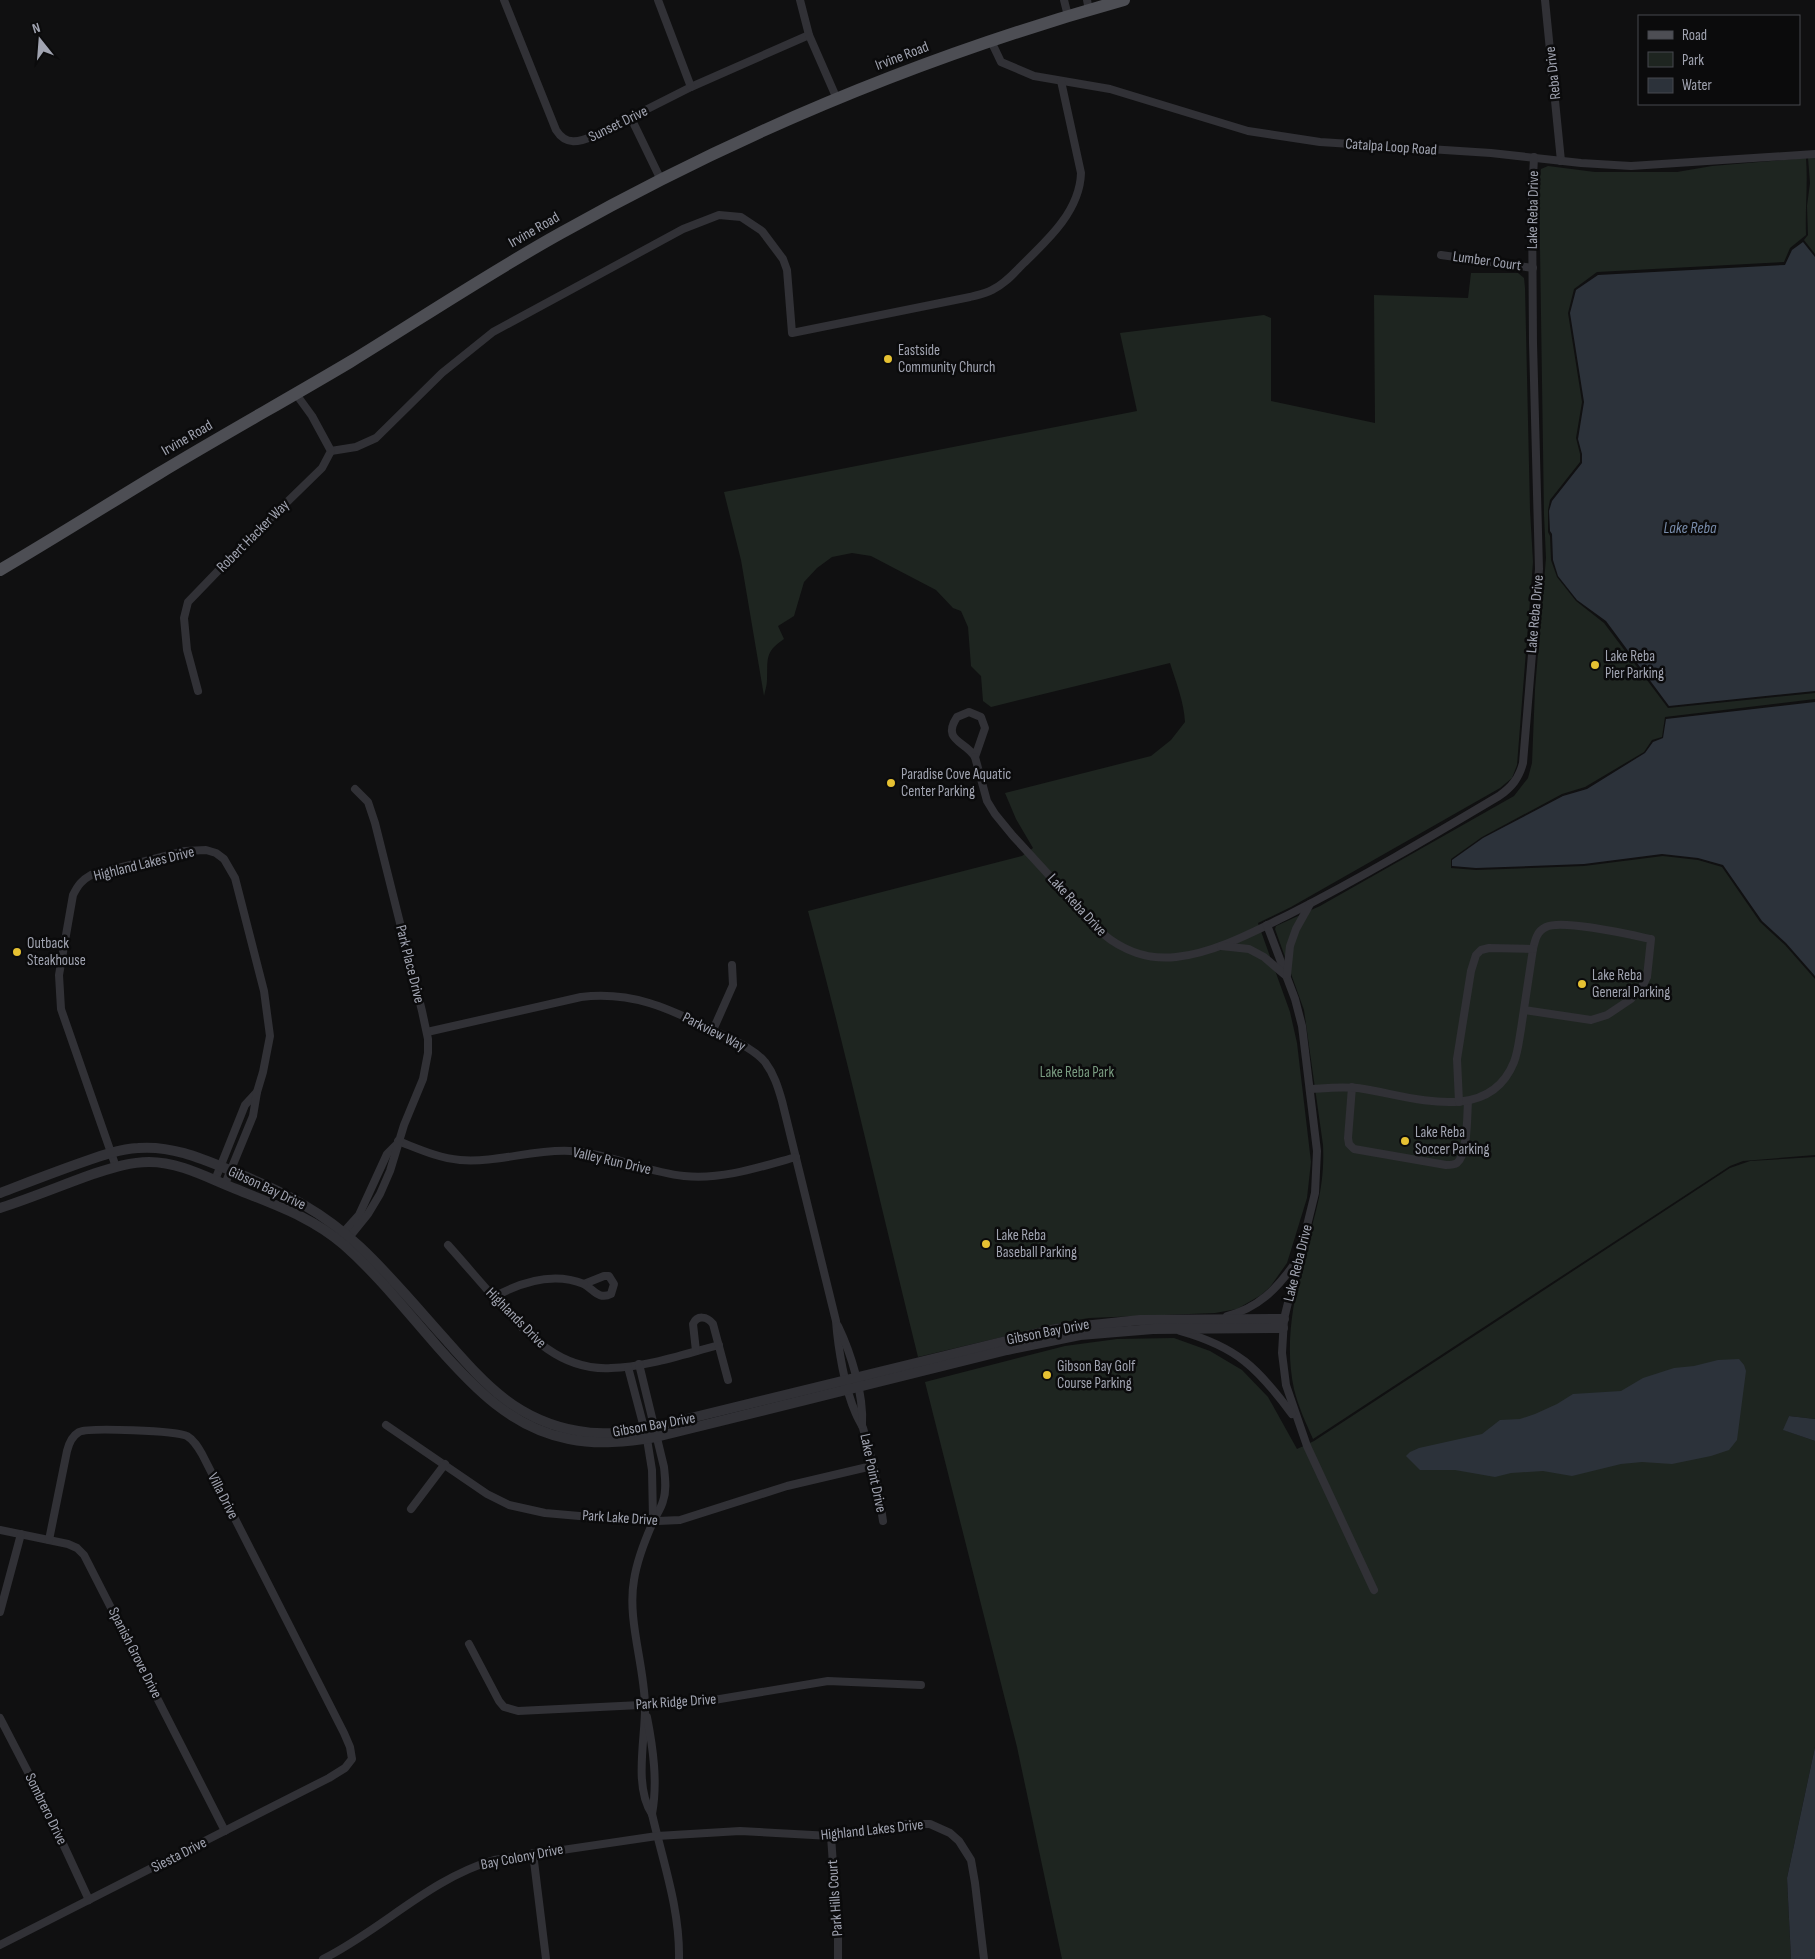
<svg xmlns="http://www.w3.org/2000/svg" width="1815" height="1959" font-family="'Sofia Sans Condensed',sans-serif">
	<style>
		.green { fill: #1e2520 }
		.water { fill: #2c323a }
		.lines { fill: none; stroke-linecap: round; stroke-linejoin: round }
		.minor { stroke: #313136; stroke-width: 8 }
		.tertiary { stroke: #313136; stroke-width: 10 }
		.primary { stroke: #4d4e54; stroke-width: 12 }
		.poi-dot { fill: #e6c132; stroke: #0b0b0c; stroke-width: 2 }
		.labels { text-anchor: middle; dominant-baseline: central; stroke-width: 5; stroke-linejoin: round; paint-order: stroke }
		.street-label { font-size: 15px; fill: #a1a4b1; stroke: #0b0b0c }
		.poi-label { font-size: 15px; fill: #a1a4b1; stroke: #0b0b0c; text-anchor: start }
		.park-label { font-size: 15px; fill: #799b80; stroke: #0b0b0c }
		.water-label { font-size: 16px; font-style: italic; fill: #798dab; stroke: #0b0b0c }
	</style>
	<rect width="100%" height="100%" fill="#101011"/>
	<g class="green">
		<path d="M1806,158C1808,184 1805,209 1806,235L1790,248L1784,262L1597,272L1574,289L1568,313L1582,402L1576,438L1580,454V462L1550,500L1548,510V532L1550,536L1551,560L1557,577L1576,601L1604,623L1668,708L1815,693V699L1665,717L1662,737L1652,740L1644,752L1585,787L1562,794L1482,837L1451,859V868L1476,870L1584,866L1663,856L1698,860L1722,867L1760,922L1785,945L1815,979V1155L1743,1161L1730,1166L1313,1439C1306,1423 1298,1406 1294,1389C1284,1343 1294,1298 1305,1253C1315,1213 1325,1188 1323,1145L1304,1010L1275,929L1276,926L1320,906L1514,796L1528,778L1532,763L1535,689L1546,558L1544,515L1539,181L1541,169L1548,166L1595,172H1677L1712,166Z"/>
		<polygon points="1808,158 1815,158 1815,254 1804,240 1808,235 1807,206 1810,183"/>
		<path d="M1471,273H1518L1524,278L1525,288L1530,510L1533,562L1517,765L1512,778L1500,788L1291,907L1258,923L1290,1012L1297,1043L1311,1162L1307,1198L1287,1263L1270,1287L1261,1295L1237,1309L1215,1313L1089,1318L1065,1322L918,1357C881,1208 848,1059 808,911L1022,856L1033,848L1016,819L1005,793L1151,756L1171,740L1185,722C1184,702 1176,682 1170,663L991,707L983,701L981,676L971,666L968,627L961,611L953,608L936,590L871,556L852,553L832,557L817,568L804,582L794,616L778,626L784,639C764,652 768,660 767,680C767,685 765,691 764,696L741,560L724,492L1137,411L1120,333L1264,315L1271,318V401L1375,423L1374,295L1468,298Z"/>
		<polygon points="1815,1157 1815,1419 1789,1416 1784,1430 1815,1441 1815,1747 1787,1878 1791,1959 1062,1959 1017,1747 925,1382 1065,1346 1117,1339 1174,1338 1210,1351 1242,1370 1268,1397 1297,1449 1314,1441 1730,1168 1750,1161"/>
	</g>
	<g class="water">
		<polygon points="1803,242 1815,257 1815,691 1669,706 1606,621 1577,600 1558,576 1553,560 1552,534 1550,531 1549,511 1552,501 1582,463 1582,454 1578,439 1584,402 1570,313 1576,290 1598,275 1785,265 1792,250"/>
		<polygon points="1815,702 1815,976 1786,943 1762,921 1723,865 1698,858 1662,854 1584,864 1476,868 1452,866 1452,860 1483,838 1563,796 1587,789 1645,753 1653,742 1663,738 1666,719"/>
		<polygon points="1739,1359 1744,1365 1746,1371 1737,1440 1729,1450 1711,1456 1672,1464 1642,1462 1621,1464 1572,1476 1543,1471 1511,1473 1495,1477 1455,1470 1420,1470 1406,1456 1410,1452 1419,1448 1482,1434 1500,1420 1520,1419 1535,1414 1557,1404 1573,1394 1621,1391 1643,1378 1674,1368 1694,1366 1718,1360"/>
		<polygon points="1789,1416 1815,1419 1815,1441 1783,1430"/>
		<polygon points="1815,1747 1815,1959 1791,1959 1787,1878"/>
	</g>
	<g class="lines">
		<g class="minor">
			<path d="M504,0L556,130C566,146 579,142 594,136L691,87L809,35"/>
			<polyline points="658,0 691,87"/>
			<polyline points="800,0 809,35 837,99"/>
			<polyline points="1064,0 1068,16"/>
			<polyline points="1087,0 1089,10"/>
			<polyline points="1545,0 1561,161"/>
			<polyline points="991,41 1001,62 1034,76 1110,89 1248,131 1320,142 1491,153 1581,163 1631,166 1815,154"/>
			<polyline points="631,118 661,180"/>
			<polyline points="1441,255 1533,268"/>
			<path d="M331,451L356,447L376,438L442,373L493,332L683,229L719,215L741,217L762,231L783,259L787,270L792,333L970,297C977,295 985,294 992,290C1005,284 1014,273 1024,263C1049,239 1080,210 1081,173L1061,81"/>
			<polyline points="198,691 187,650 184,618 188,602 243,545 322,468 331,451 312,416 296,394"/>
			<path d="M969,712L981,717L985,728L975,757C966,741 941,741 957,717Z"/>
			<path d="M975,757L987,801L995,814L1013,836L1102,933C1123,951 1149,960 1176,957C1215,953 1255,931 1290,914C1361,878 1430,837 1499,796C1512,787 1519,778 1523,763L1539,569L1533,343L1532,199L1534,157"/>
			<polyline points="1267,925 1295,999 1302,1026 1317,1151 1315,1193 1284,1319 1282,1353 1286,1385 1307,1446 1374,1590"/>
			<polyline points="1221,946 1249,949 1264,957 1285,975"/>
			<polyline points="1287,975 1290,946 1296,929 1310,904"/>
			<polyline points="713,1030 733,985 732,965"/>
			<path d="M427,1032L581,997C632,991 668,1008 713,1030C730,1039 752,1047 765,1062C774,1074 778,1087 782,1101L836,1321C838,1348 845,1390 856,1414C858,1419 861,1423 863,1428C872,1458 879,1490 883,1521"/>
			<path d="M1352,1087L1348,1138L1349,1144L1354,1149L1446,1165C1450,1165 1454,1165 1457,1163C1468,1154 1467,1115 1468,1101"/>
			<path d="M1311,1089C1329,1088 1346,1086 1364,1089C1413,1097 1489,1125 1514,1062C1518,1052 1519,1040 1521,1029C1525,1002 1529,976 1533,949C1535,940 1537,931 1546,927C1563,919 1631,935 1651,939L1647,977L1643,985L1631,999L1607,1015L1591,1020L1524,1010"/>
			<polyline points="1459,1102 1457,1059 1471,971 1476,955 1481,950 1489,948 1533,949"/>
			<path d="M398,1141C419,1149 438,1158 460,1160C497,1163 533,1149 570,1151C609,1153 645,1172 684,1176C722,1180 760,1167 796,1157"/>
			<path d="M116,1167L61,1009L59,975L73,895C78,885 82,880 91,875L185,851L206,850L216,853L224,859L235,878L264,991L270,1036L263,1072L257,1092L245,1105L215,1180"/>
			<polyline points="225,1184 253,1116 257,1092"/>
			<polyline points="341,1235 359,1215 387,1154 396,1145"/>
			<polyline points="347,1240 368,1214 380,1194 390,1171 404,1125 423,1079 428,1053 428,1039 422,1011 375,823 368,802 355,789"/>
			<path d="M448,1245C465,1264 481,1283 498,1302C529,1336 561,1371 611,1368C647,1367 684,1354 719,1345"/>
			<path d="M604,1276H609L614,1284L611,1294C599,1300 594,1290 584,1284Z"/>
			<path d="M494,1297C521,1282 554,1272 584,1284"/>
			<path d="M1227,1316C1258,1308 1277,1289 1295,1263"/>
			<path d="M838,1326C851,1353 864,1395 862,1425"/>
			<path d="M1180,1331C1237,1347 1258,1368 1292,1414"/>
			<path d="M696,1351L693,1324C697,1315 707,1316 713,1324L728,1380"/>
			<path d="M639,1364L664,1467C665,1478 667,1490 663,1501C661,1509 656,1515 653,1522C645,1540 637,1560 634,1580C627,1619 644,1664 645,1705C646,1736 633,1786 652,1814C663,1862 680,1909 679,1959"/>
			<polyline points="628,1367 647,1439 652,1470 653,1519"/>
			<polyline points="386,1425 487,1494 509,1505 545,1513 614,1519 658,1521 680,1520 787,1486 872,1466"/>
			<polyline points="411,1509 445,1464"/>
			<polyline points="0,1530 68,1544 77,1548 84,1555 225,1831"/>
			<polyline points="0,1612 21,1534"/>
			<polyline points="469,1644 499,1701 504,1707 518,1711 702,1702 828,1681 921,1685"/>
			<path d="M647,1717C653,1748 658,1782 652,1814"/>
			<polyline points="0,1718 45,1805 89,1900"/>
			<polyline points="831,1836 838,1936 838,1959"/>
			<polyline points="533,1853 546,1959"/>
			<path d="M0,1945L329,1778L345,1768L352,1759L350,1747L344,1733L202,1454C198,1447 194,1440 187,1436C177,1431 89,1427 79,1432C72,1436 69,1443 67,1451L49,1540"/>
			<path d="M323,1959C383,1929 429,1879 494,1860L657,1836L740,1831L831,1836L866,1833L907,1824H930L950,1833L959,1841L971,1860L975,1883L984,1959"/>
		</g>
		<g class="tertiary">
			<path d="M0,1193C29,1182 57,1171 86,1161C103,1155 120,1149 138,1148C173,1145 205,1160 237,1173C284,1192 323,1212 360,1247C391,1276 418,1309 446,1340C485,1384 516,1420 578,1431C604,1436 628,1432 654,1427L1055,1329L1140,1320L1284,1319"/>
			<path d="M0,1208C31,1198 62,1185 93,1174C112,1168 130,1162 149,1162C180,1162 208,1178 236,1189C275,1205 312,1217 344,1245C378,1275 407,1312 437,1346C474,1388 512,1428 569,1439C598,1445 627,1442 656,1437L1007,1350L1080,1335L1153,1329L1283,1328"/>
		</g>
		<path class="primary" d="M0,570C53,539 105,506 158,474C221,436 286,400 350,362C420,319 489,273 561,233C739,133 929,54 1124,0"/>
	</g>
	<g class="poi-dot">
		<circle cx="888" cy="359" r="5"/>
		<circle cx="1595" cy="665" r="5"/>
		<circle cx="891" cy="783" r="5"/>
		<circle cx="17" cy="952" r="5"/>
		<circle cx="1582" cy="984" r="5"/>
		<circle cx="1405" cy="1141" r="5"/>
		<circle cx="986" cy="1244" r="5"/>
		<circle cx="1047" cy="1375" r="5"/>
	</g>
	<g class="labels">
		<g class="street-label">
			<text transform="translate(902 56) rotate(-21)">Irvine Road</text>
			<text transform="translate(1553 73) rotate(-96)">Reba Drive</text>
			<text transform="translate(618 124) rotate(-26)">Sunset Drive</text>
			<text transform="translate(1391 147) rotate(4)">Catalpa Loop Road</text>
			<text transform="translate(1533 210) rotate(-89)">Lake Reba Drive</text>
			<text transform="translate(534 230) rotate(-30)">Irvine Road</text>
			<text transform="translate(1487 261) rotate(8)">Lumber Court</text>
			<text transform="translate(187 438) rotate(-30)">Irvine Road</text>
			<text transform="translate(253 536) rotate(-45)">Robert Hacker Way</text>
			<text transform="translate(1535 614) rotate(-85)">Lake Reba Drive</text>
			<text transform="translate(144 864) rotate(-14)">Highland Lakes Drive</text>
			<text transform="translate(1077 905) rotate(47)">Lake Reba Drive</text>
			<text transform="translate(410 964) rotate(76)">Park Place Drive</text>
			<text transform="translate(714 1032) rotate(27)">Parkview Way</text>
			<text transform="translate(612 1161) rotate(13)">Valley Run Drive</text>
			<text transform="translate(267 1188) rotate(25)">Gibson Bay Drive</text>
			<text transform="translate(1298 1263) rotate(-76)">Lake Reba Drive</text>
			<text transform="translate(516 1318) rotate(45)">Highlands Drive</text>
			<text transform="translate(1048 1332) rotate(-11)">Gibson Bay Drive</text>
			<text transform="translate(654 1425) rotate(-10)">Gibson Bay Drive</text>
			<text transform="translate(873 1473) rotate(78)">Lake Point Drive</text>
			<text transform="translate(223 1496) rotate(63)">Villa Drive</text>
			<text transform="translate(620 1518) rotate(4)">Park Lake Drive</text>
			<text transform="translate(135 1653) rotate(63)">Spanish Grove Drive</text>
			<text transform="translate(676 1702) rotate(-4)">Park Ridge Drive</text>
			<text transform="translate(46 1809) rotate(64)">Sombrero Drive</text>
			<text transform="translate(872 1830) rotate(-6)">Highland Lakes Drive</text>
			<text transform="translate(179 1855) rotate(-27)">Siesta Drive</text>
			<text transform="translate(522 1857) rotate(-11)">Bay Colony Drive</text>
			<text transform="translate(835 1898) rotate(-94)">Park Hills Court</text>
		</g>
		<g class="poi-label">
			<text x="898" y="350">Eastside<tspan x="898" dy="17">Community Church</tspan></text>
			<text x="1605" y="656">Lake Reba<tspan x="1605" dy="17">Pier Parking</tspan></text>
			<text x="901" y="774">Paradise Cove Aquatic<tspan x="901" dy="17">Center Parking</tspan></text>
			<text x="27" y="943">Outback<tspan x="27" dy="17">Steakhouse</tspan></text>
			<text x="1592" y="975">Lake Reba<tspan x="1592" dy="17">General Parking</tspan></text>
			<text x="1415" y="1132">Lake Reba<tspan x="1415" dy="17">Soccer Parking</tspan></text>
			<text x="996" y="1235">Lake Reba<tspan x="996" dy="17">Baseball Parking</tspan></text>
			<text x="1057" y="1366">Gibson Bay Golf<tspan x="1057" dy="17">Course Parking</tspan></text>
		</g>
		<g class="park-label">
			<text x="1077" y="1072">Lake Reba Park</text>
		</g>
		<g class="water-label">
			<text x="1690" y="528">Lake Reba</text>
		</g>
	</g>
	<rect x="1638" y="15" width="162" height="90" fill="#0b0b0c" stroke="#47484e"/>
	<rect x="1648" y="31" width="25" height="8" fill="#4d4e54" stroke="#47484e"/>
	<text x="1682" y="40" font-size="15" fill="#a1a4b1">Road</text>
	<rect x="1648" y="52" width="25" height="15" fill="#1e2520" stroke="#47484e"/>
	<text x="1682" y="65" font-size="15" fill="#a1a4b1">Park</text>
	<rect x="1648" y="78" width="25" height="15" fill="#2c323a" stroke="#47484e"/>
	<text x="1682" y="90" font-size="15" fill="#a1a4b1">Water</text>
	<g transform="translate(40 40) rotate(343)" stroke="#0b0b0c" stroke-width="4" paint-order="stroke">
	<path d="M0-4L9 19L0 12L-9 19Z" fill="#a1a4b1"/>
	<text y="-8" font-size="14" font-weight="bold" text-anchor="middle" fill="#a1a4b1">N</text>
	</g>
</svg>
